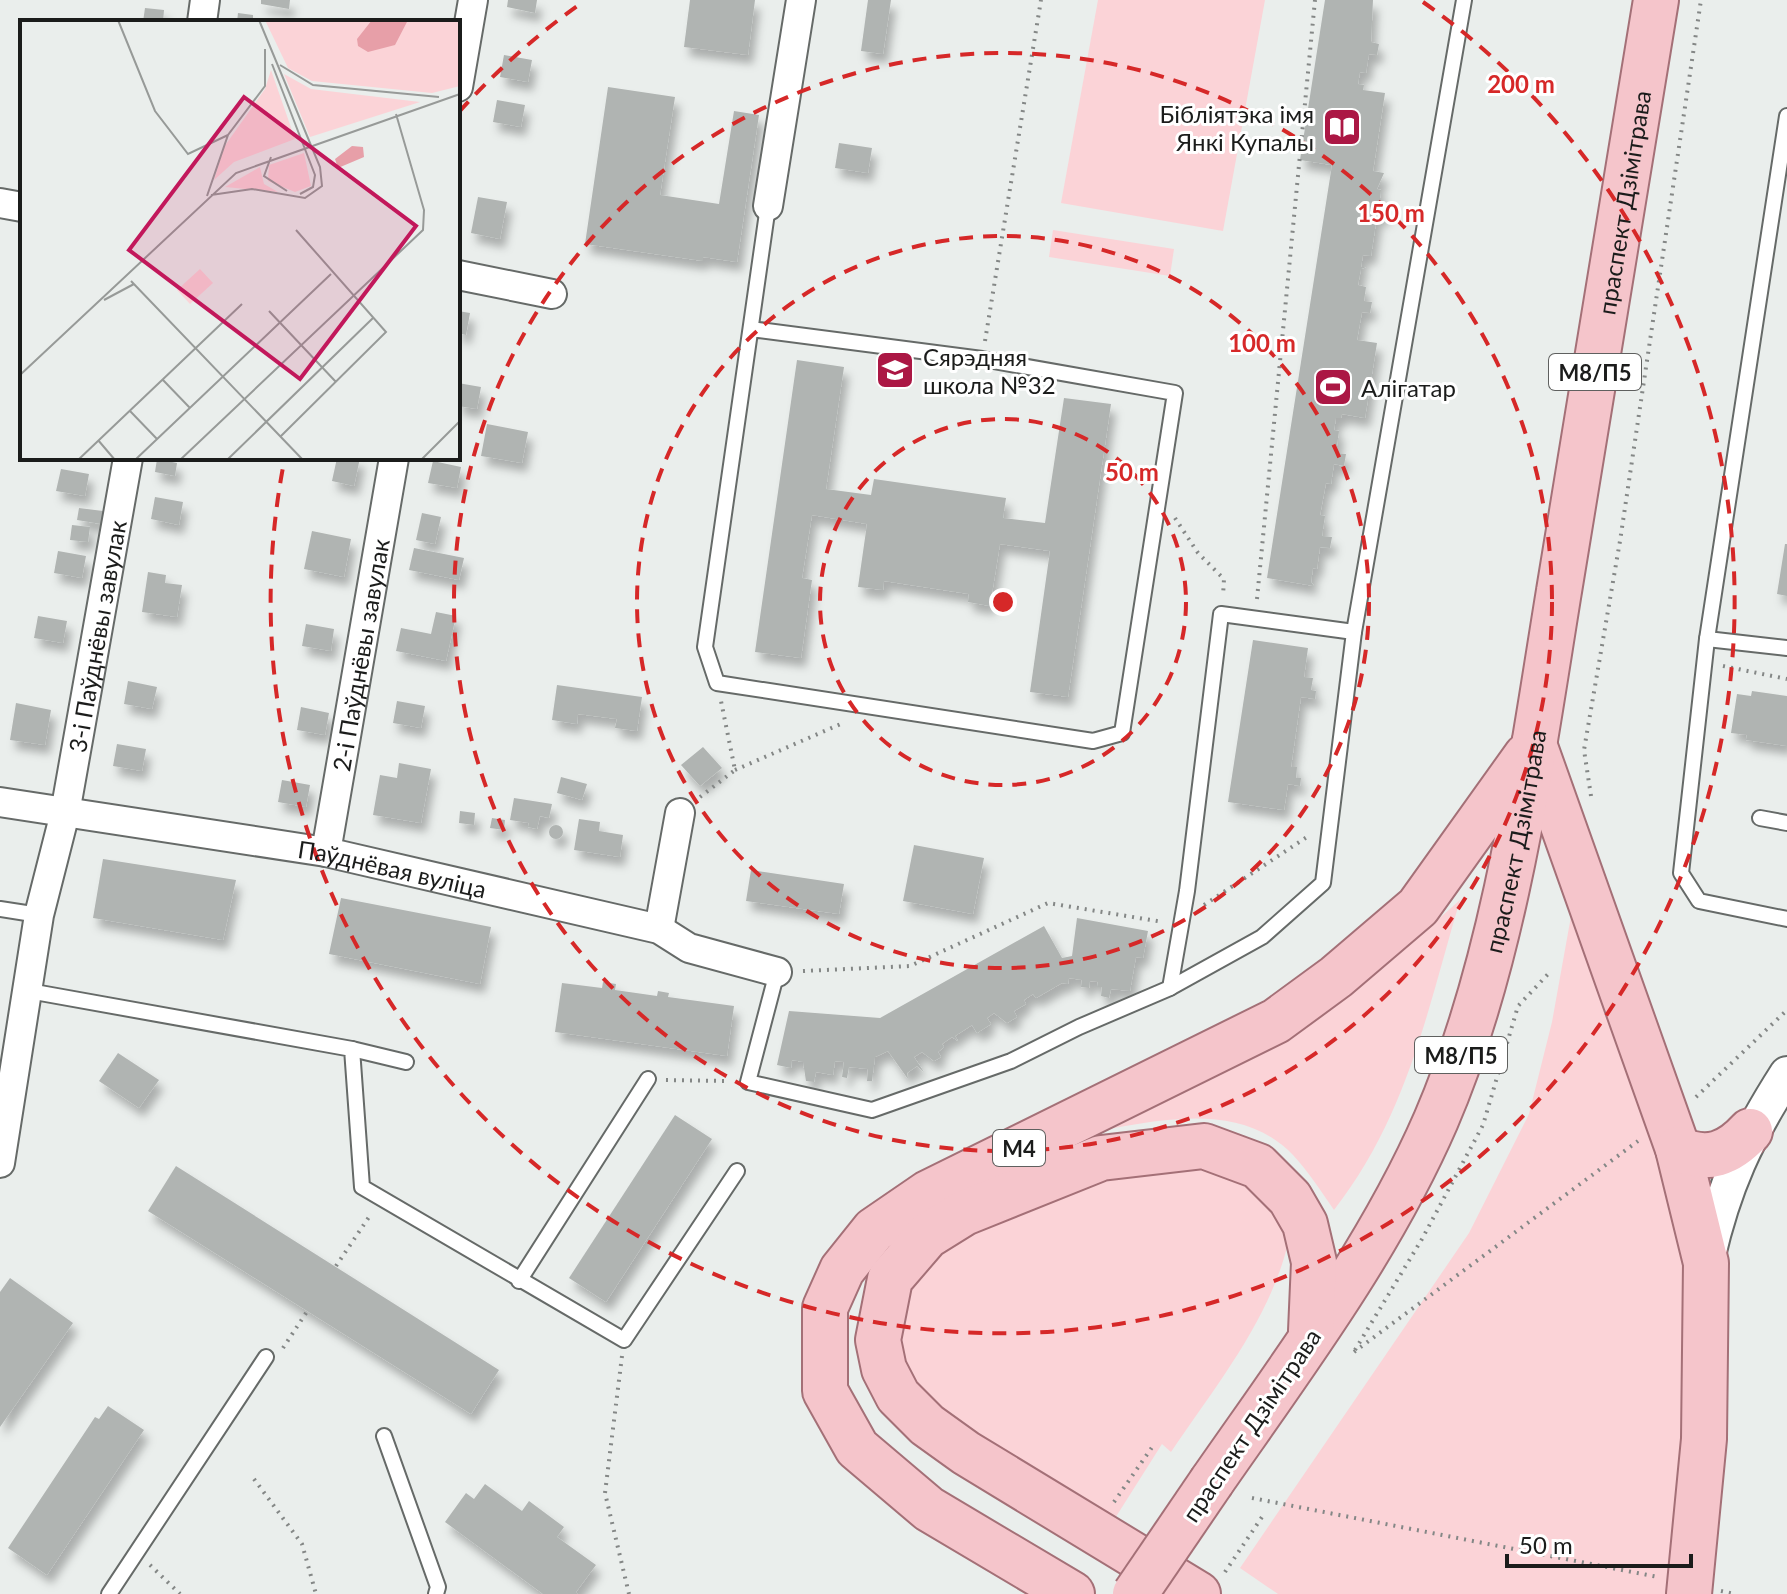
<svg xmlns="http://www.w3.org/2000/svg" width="1787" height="1594" font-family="Lato,sans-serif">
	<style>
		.green { fill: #fbd3d7 }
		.building { fill: #b0b4b2; filter: url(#shadow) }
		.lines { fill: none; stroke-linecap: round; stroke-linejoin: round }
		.service-casing { stroke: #666a68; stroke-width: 18 }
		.minor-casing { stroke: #666a68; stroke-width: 32 }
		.tertiary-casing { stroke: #666a68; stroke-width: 38 }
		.primary-casing { stroke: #a47077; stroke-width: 48 }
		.path { stroke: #848786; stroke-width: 4; stroke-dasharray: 2 6; stroke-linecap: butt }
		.service { stroke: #fff; stroke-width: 14 }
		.minor { stroke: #fff; stroke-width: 28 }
		.tertiary { stroke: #fff; stroke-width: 34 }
		.primary { stroke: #f5c5cb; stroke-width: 44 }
		.primary-bridge-casing { stroke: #a47077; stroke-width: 48; stroke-linecap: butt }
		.primary-bridge { stroke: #f5c5cb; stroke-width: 44 }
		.ring { fill: none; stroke: #d62828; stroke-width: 4; stroke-dasharray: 14 10 }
		.labels { text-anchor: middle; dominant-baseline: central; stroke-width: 6; stroke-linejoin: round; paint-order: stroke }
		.shield { fill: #fff; stroke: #5f605f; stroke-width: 2 }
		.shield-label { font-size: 22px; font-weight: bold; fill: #1b1c1b }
		.poi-label { font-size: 24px; fill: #1b1c1b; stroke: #fff; text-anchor: start }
		.street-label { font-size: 24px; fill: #1b1c1b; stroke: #fff }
		.inset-road { fill: none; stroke: #979a98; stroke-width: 2 }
		.view { fill: #c2185b; fill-opacity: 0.15; stroke: #c2185b; stroke-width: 4 }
		.inset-edge { fill: none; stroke: #1b1c1b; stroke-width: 4 }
		.centre { fill: #d62828; stroke: #fff; stroke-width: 4 }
		.ring-label { font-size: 24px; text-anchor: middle; font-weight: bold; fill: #d62828; stroke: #fff; stroke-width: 6; stroke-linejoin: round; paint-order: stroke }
	</style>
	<defs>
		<filter id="shadow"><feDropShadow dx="5" dy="9" stdDeviation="4" flood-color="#0004"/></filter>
	</defs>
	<rect width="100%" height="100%" fill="#eaeeec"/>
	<g class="green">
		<polygon points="1098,0 1265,0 1223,231 1061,203"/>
		<polygon points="1053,230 1174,249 1170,276 1049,257"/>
		<polygon points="1575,894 1695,1271 1681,1594 1278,1594 1240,1568 1469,1233 1529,1114 1552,1022"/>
		<path d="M1460,900C1427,1012 1407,1116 1334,1210C1321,1191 1308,1171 1293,1155C1238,1098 1153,1122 1085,1133L1283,1037L1382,969Z"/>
		<path d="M1203,1154L1259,1184L1289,1239C1272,1317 1215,1387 1171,1452L1162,1444L1112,1523L924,1401L908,1368L897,1334L904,1291L922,1258L1052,1186Z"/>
	</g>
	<g class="building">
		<polygon points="261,0 290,0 289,9 261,4"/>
		<polygon points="508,0 537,0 535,13 507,7"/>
		<polygon points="690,0 755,0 748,55 684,47"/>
		<polygon points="868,0 891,0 883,54 861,51"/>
		<polygon points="1325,0 1373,0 1371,42 1379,44 1377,55 1369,54 1366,73 1360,72 1358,84 1364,85 1363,90 1385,93 1373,171 1384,173 1377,189 1381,190 1379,207 1386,208 1384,217 1377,216 1371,256 1363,255 1361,267 1366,267 1361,269 1358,285 1366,287 1364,301 1372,302 1370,313 1362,312 1357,340 1377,343 1365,418 1342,414 1341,418 1336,418 1334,430 1339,431 1336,453 1346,454 1344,466 1334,464 1331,484 1326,483 1320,515 1325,516 1322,536 1332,537 1330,548 1320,547 1317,569 1313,568 1311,582 1314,586 1267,578 1332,165 1300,160"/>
		<polygon points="145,8 164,10 163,22 143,22"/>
		<polygon points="238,13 253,15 253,22 237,22"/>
		<polygon points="504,55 532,60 528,82 500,77"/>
		<polygon points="608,87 675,97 660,195 719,204 734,111 759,115 737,262 703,257 703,261 585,244"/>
		<polygon points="497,100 525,105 521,127 493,122"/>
		<polygon points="839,143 872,148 868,173 835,168"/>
		<polygon points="478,197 507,202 500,239 471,233"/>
		<polygon points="458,311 470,313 466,335 458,333"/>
		<polygon points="797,360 844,367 826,489 871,495 874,479 1006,498 1003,518 1045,523 1064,398 1111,404 1068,697 1030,692 1050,551 1000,544 990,606 968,602 969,594 884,581 883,590 858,587 867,524 812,515 802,578 812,580 801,658 755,652"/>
		<polygon points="458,383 481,387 477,409 458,406"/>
		<polygon points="487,424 528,432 522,463 481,456"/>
		<polygon points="337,458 360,458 354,486 332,481"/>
		<polygon points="157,459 177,463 175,476 155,472"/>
		<polygon points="433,461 461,467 457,488 428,483"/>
		<polygon points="61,469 89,474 85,496 56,491"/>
		<polygon points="155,497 183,502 179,525 151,519"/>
		<polygon points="79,508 103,511 101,524 77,520"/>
		<polygon points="422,513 441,517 435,544 416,540"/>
		<polygon points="72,525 90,527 88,542 70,540"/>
		<polygon points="312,531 351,539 344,577 304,569"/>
		<polygon points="1785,544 1787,544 1787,596 1777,594"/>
		<polygon points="414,548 464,558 459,580 409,570"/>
		<polygon points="58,551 86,556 82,578 54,573"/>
		<polygon points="148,572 166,575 165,583 182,585 177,617 142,612"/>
		<polygon points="436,612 456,616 446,661 396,651 401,628 431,634"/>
		<polygon points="38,616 67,621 63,643 34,638"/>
		<polygon points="306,624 334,629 331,651 302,646"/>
		<polygon points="1253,640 1308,648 1304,677 1313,678 1311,690 1316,691 1315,699 1301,697 1291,767 1297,767 1296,778 1301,778 1300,786 1288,784 1284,810 1228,802"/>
		<polygon points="128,681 157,687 152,709 124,704"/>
		<polygon points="557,685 642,697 637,731 615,728 617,719 578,714 577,724 552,720"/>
		<polygon points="1752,691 1787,696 1787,746 1746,740 1747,735 1731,733 1737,694 1751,696"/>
		<polygon points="397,701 425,706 421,728 393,723"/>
		<polygon points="16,703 51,710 45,745 10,740"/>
		<polygon points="301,707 329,713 325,735 297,730"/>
		<polygon points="117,744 146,749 142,771 113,766"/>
		<polygon points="703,747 722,768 700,786 681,765"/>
		<polygon points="399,763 431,769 421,823 373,815 380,775 397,778"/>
		<polygon points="561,777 587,784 582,800 557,793"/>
		<polygon points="282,780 310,785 306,807 278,802"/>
		<polygon points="514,798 552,804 549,818 540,816 537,829 528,827 529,823 510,820"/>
		<polygon points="460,811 475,813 474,825 459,823"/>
		<polygon points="492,818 505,820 504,830 490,828"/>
		<polygon points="579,819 600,822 599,831 623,835 620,857 574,850"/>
		<circle cx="556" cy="832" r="7"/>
		<polygon points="914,845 984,858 973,914 903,901"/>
		<polygon points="103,859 236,880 223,940 93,918"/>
		<polygon points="751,870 844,884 839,914 746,901"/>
		<polygon points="341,898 491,927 480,984 329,954"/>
		<polygon points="1077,918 1148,931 1143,958 1136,957 1130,991 1111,989 1109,998 1101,996 1102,987 1097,987 1098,982 1090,981 1089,988 1081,987 1082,980 1069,978 1068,984 1062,983 1036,998 1033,994 1024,1000 1026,1004 1014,1011 1017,1017 1007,1023 994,1013 987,1018 991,1024 977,1033 972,1025 955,1036 958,1041 952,1037 942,1044 944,1047 938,1052 941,1057 934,1061 922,1052 914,1057 924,1072 917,1066 907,1073 908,1079 888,1051 875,1057 872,1081 867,1081 868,1069 849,1067 847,1078 842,1077 844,1062 835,1061 833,1075 816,1072 814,1082 806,1081 803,1062 792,1060 791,1068 777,1065 789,1011 880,1018 1044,926 1062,958 1072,956"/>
		<polygon points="603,982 616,984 615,990 657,996 658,991 669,993 668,997 734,1006 727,1056 555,1032 562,983 602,988"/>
		<polygon points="118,1053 159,1080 139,1108 99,1081"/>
		<polygon points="675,1115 712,1139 606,1302 569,1278"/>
		<polygon points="176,1166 499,1370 471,1414 148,1211"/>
		<polygon points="10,1278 73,1323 0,1427 0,1292"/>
		<polygon points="108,1406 144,1430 47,1575 8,1548 95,1417 99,1419"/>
		<polygon points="485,1484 522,1511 529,1501 564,1527 557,1537 596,1565 576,1592 578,1594 543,1594 445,1522 466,1493 474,1499"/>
	</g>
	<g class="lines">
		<g class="service-casing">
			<g id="service">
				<polyline points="1787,116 1707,639 1681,873 1699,901 1787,919"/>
				<polyline points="751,329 982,359 1175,393 1122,733 1093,741 717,683 705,647 768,206"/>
				<polyline points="1707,639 1787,648"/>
				<polyline points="1760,818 1787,823"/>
				<polyline points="0,909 39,915"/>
				<polyline points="777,972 748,1082 872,1110 1011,1061 1079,1027 1170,988 1187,891 1221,614 1354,632 1464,0"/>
				<polyline points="1170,988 1262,937 1323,883 1354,632"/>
				<polyline points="29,991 352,1049 362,1187 624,1340 737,1171"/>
				<polyline points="352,1049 406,1062"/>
				<polyline points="519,1281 648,1079"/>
				<polyline points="384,1436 438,1587 436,1594"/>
				<polyline points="109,1594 266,1357"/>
			</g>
		</g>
		<g class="minor-casing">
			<g id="minor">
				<polyline points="202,22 205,0"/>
				<polyline points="458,87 473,0"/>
				<polyline points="0,203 22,207"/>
				<polyline points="768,206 801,0"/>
				<polyline points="458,275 552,294"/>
				<path id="s1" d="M0,802L326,852L659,929L689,948L777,972"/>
				<path id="s2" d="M326,852L394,458"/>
				<polyline points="659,929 680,813"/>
				<path id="s3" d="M0,1163L39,915L65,813L128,458"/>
			</g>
		</g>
		<g class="tertiary-casing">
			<path id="tertiary" d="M1707,1259C1724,1185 1746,1138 1787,1074"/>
		</g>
		<g class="primary-casing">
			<g id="primary">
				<polyline points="1534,744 1678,1149 1706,1263 1704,1439 1689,1594"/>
				<path d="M1678,1149C1708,1162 1729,1154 1750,1131"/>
				<path id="s4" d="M1212,1481C1292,1366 1380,1249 1436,1120C1505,960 1531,763 1559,591C1592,394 1625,197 1656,0"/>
				<polyline points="1072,1594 929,1509 857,1448 825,1391 825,1308 842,1270 874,1230 928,1193 1276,1021 1336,977 1418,907 1526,756"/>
				<polyline points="1198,1594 966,1453 927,1425 898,1396 884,1369 878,1340 890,1279 927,1236 964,1213 1101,1158 1204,1146 1258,1166 1290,1198 1305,1224 1314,1262 1311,1331"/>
			</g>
		</g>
		<g class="path">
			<polyline points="985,341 1041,0"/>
			<polyline points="1175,518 1198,553 1224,579 1223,596"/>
			<polyline points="1257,599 1315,0"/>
			<polyline points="1723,666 1787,679"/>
			<polyline points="735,770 843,723"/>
			<polyline points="1591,796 1584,750 1620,541 1701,0"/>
			<polyline points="700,797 735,770 721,701"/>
			<polyline points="1204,905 1310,835"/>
			<polyline points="803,971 910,966 1048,903 1163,922"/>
			<polyline points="666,1080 729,1081"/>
			<polyline points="1696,1097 1787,1010"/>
			<polyline points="336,1266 371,1214"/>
			<polyline points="283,1348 308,1310"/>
			<polyline points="1355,1350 1422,1239 1483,1125 1518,1006 1550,972"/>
			<polyline points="1354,1352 1638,1141"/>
			<polyline points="622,1356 605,1493 629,1594"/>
			<polyline points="254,1479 302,1544 316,1594"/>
			<polyline points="1252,1498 1658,1577"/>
			<polyline points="1114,1502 1155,1443"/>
			<polyline points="150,1565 180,1594"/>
			<polyline points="1225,1572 1262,1517"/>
			<polyline points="1721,1591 1735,1594"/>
		</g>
		<use href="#service" class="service"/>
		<use href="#minor" class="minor"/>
		<use href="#tertiary" class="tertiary"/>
		<use href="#primary" class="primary"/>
		<g class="primary-bridge-casing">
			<polyline id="primary-bridge" points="1135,1594 1212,1481"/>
		</g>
		<use href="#primary-bridge" class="primary-bridge"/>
	</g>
	<g class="ring">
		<circle cx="1003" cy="602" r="183"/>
		<circle cx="1003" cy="602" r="366"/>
		<circle cx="1003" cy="602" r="549"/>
		<path d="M459 112A732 732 0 0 1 583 2M1423 2A732 732 0 1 1 284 462"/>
	</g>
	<defs>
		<g id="library-square" transform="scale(2)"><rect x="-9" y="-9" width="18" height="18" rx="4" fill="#ab1744" stroke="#fff"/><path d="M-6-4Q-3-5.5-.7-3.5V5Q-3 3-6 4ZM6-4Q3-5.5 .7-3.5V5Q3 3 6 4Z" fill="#fff"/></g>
		<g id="school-square" transform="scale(2)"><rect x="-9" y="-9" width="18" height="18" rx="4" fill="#ab1744" stroke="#fff"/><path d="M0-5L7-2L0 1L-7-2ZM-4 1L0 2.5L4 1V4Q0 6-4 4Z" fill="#fff"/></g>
		<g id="stadium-square" transform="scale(2)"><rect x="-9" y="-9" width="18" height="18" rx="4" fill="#ab1744" stroke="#fff"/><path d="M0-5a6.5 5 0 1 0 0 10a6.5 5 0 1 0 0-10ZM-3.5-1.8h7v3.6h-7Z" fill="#fff"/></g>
	</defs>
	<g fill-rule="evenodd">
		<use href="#library-square" x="1342" y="127"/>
		<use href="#school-square" x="895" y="370"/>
		<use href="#stadium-square" x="1333" y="387"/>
	</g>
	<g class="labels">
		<g class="shield">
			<rect x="1549" y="354" width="92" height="36" rx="6"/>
			<rect x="1415" y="1037" width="92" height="36" rx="6"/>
			<rect x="993" y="1130" width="52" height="36" rx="6"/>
		</g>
		<g class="shield-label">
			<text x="1595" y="372">М8/П5</text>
			<text x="1461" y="1055">М8/П5</text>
			<text x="1019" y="1148">М4</text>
		</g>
		<g class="poi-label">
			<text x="1314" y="113" text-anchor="end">Бібліятэка імя<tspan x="1314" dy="28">Янкі Купалы</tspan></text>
			<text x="923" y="356">Сярэдняя<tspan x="923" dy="28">школа №32</tspan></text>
			<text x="1361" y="387">Алігатар</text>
		</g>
		<g class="street-label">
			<text stroke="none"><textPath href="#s4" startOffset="1364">праспект Дзімітрава</textPath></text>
			<text stroke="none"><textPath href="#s3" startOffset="536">3-і Паўднёвы завулак</textPath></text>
			<text stroke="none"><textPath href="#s2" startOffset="200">2-і Паўднёвы завулак</textPath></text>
			<text stroke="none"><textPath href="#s4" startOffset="716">праспект Дзімітрава</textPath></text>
			<text stroke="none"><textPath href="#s1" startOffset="398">Паўднёвая вуліца</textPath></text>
			<text transform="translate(1251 1425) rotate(-56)">праспект Дзімітрава</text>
		</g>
	</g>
	<g transform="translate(20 20)">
		<rect width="440" height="440" fill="#eaeeec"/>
		<path d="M245,0H440V66L412,73L292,61L268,48ZM251,50L275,119L214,142L194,160L204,127L245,69ZM264,54L291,69L400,82L290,117ZM284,133L291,166L275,172L248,161L249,145ZM240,147L244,164L258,172L205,167ZM180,249L193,263L170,284L157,270Z" fill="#fbd3d7"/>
		<path d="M352,0H388L375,25L348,32L338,26L337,19ZM332,126L343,127L344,137L318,148L315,139Z" fill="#e79fa8"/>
		<path class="inset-road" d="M98,0L135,91L168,134L208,115M252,44L295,155L293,167L280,174M260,45L293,65L419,77M251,137L244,156L267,171M191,175L232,169L285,178L302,166L300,147L239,0M187,176L208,115L245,66V29M111,261L283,440M84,280L114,264M249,291L316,362M0,355L216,153L440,74M143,360L170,388M110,391L137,419M260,417L366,312L276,210M78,420L95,440M58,440L222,284M115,440L311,254M160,440L403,210L404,190L376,94M207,440L353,298M401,440L440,401"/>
		<path class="view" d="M224,77L396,206L280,359L109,230Z"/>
		<rect width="440" height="440" class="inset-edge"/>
	</g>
	<circle cx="1003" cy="602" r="12" class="centre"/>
	<g class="ring-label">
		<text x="1521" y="93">200 m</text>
		<text x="1391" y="222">150 m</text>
		<text x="1262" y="352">100 m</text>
		<text x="1132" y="481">50 m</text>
	</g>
	<path d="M1507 1554v12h184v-12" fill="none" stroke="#1b1c1b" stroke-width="4"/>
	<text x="1519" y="1554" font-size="24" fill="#1b1c1b" stroke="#ffffff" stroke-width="6" paint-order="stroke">50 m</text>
</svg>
